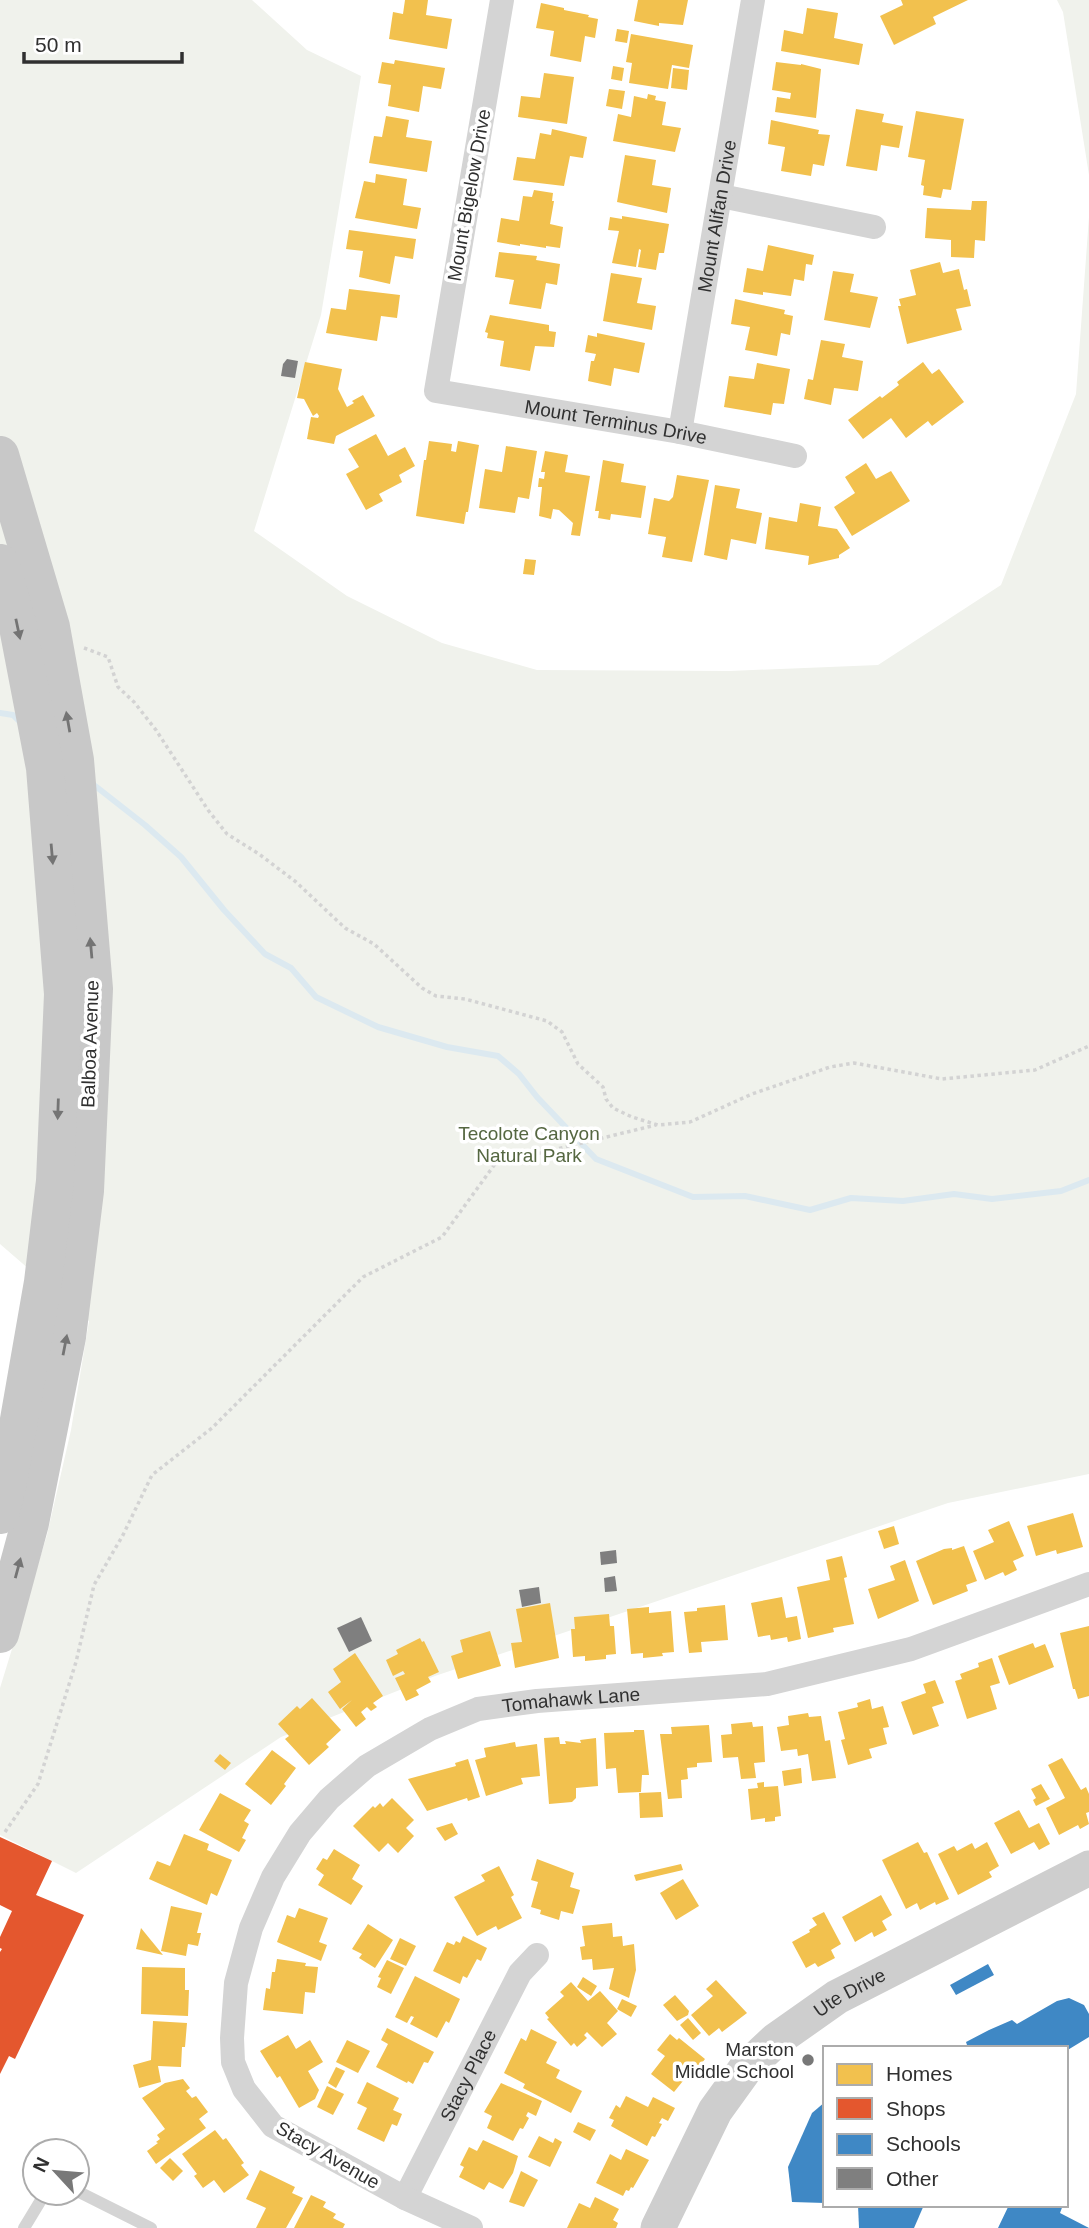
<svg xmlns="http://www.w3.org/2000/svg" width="1089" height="2228" font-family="Arial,sans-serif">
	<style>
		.green { fill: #f0f2ec }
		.homes { fill: #f2c14e }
		.shops { fill: #e4572e }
		.schools { fill: #3f88c5 }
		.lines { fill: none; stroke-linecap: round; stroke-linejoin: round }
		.stream { stroke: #dce9f0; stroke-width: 6 }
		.building { fill: #7f7f7f }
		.path { stroke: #d3d3d3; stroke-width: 3.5; stroke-dasharray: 3.5 3.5; stroke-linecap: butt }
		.lane { stroke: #d4d4d4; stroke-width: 12 }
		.street { stroke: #d4d4d4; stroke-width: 24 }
		.secondary { stroke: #cecece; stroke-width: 35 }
		.primary { stroke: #c8c8c8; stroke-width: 38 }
		.oneway { fill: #747474 }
		.poi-dot { fill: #787878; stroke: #fff; stroke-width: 2.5 }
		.labels { text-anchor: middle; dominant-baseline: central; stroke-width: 7; stroke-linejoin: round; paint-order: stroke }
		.street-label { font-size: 19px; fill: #303030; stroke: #fff }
		.park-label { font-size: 19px; fill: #556741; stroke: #fff }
		.poi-label { font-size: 19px; fill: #303030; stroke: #fff; text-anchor: end }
	</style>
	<rect width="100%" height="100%" fill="#fff"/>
	<g class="green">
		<polygon points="0,0 252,0 307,50 361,76 321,315 254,531 347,596 442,643 537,670 730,671 878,665 1001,585 1076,394 1089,217 1089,1474 948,1503 435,1676 281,1737 76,1873 0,1835 0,1688 47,1535 71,1430 89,1321 0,1244"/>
		<polygon points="1057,0 1089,0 1089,175 1063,12"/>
	</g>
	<g class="homes">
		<polygon points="405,0 428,0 426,15 452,19 447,49 389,39 393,12 403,14"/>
		<polygon points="638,0 688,0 683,25 659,23 659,26 634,21"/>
		<polygon points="901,0 968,0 933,17 936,24 894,45 880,16 903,5"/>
		<polygon points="541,3 564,8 564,10 589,15 588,17 598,19 595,38 585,36 581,62 550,56 554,31 536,28"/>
		<polygon points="807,8 838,13 834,38 863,44 859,65 781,51 784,30 803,34"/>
		<polygon points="617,29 629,31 627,43 615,41"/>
		<polygon points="631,34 693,45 689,68 672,65 668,89 629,83 632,63 626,62"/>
		<polygon points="395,60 445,68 441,89 423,86 419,112 388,106 391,85 378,83 382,62 394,64"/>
		<polygon points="776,62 801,65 801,64 821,69 816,118 775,112 777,97 790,99 791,93 772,90"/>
		<polygon points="613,66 624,68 622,81 611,79"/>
		<polygon points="673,68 689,70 687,90 671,88"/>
		<polygon points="544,73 574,77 567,124 518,117 521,96 540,98"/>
		<polygon points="609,89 625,91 622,109 606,106"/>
		<polygon points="648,94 656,96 655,100 666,102 662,125 681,128 675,152 613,141 618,114 631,117 634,96 647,99"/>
		<polygon points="856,109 884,114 882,122 903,126 899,148 881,145 877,171 846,166"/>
		<polygon points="916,111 964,119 951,190 943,189 941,198 923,195 924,186 921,185 925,160 908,157"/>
		<polygon points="386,116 409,120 406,137 432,141 427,172 369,163 374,136 382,137"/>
		<polygon points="771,120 819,130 818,134 830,135 824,166 813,164 811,176 781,171 785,147 768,144"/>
		<polygon points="552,129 587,137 583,158 570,156 564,186 513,180 517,157 535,159 540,133 551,135"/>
		<polygon points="625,155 656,160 652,185 671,188 667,213 617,202"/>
		<polygon points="376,174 407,179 403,205 421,208 417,229 355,218 364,181 375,183"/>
		<polygon points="534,190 553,193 552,201 554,201 550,224 563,227 560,248 546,246 546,248 520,244 520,246 497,242 501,218 519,221 523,196 532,197"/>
		<polygon points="972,201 987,201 985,241 975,240 974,258 951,257 951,240 925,238 927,208 971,210"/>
		<polygon points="622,216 669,224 664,253 659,253 656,270 638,267 641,250 639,249 636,267 612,263 619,231 608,230 610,217 622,219"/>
		<polygon points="349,230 416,239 413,259 395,256 390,284 359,277 363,251 346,249"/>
		<polygon points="768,245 814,255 812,265 806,264 804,281 794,279 791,296 763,292 763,295 743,292 747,268 763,271"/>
		<polygon points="499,252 537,256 536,260 560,264 557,285 546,283 541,309 509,304 514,280 495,277"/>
		<polygon points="940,262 943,273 959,269 964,290 967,289 971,306 956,309 962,330 907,344 898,306 901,306 899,299 916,295 910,270"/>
		<polygon points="833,271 854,274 850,292 878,297 870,328 824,320"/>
		<polygon points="611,273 642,278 637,303 656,306 652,330 603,321"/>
		<polygon points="349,289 400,295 397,318 381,316 377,341 326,333 331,308 346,310"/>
		<polygon points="735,299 785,310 784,314 793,316 790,335 781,333 777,356 745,350 750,327 731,324"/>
		<polygon points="490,315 549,325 549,331 556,332 554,347 535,346 530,371 500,366 504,341 487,338 488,333 485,332"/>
		<polygon points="597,333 645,343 639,373 614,368 611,386 588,381 591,361 594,361 596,354 585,352 588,335 597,337"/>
		<polygon points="821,340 845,344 842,357 863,361 858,391 834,388 831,405 804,399 808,379 813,380"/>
		<polygon points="305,362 342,369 338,389 347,407 354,403 352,401 363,395 375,416 336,436 334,444 307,439 311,417 318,418 319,416 317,413 313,416 304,399 297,398"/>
		<polygon points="923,362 932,374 939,369 964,402 932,426 928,421 906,438 891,418 863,439 848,420 880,396 882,398 899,385 897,382"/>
		<polygon points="757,363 790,369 784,404 773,403 771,415 724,407 729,376 754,379"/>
		<polygon points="376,434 388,456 405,447 415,466 399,475 402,482 379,494 383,501 366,510 346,474 359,467 348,449"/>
		<polygon points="429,441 452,444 451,451 456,452 458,441 479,445 468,512 466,512 464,524 416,516 424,460 426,460"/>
		<polygon points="506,446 537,451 529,499 518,497 515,513 479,508 485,469 502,472"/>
		<polygon points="545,451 568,455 565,472 590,476 580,536 571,535 573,523 559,510 553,509 551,519 539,516 542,487 538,487 539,478 544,479 545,472 541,472"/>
		<polygon points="603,460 624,464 621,482 646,486 641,518 611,514 610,520 598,518 599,511 595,511"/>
		<polygon points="866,463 876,479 891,471 910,501 852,536 834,507 855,493 845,477"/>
		<polygon points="677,475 709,480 692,562 662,557 666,537 648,534 654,498 669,501 673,497"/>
		<polygon points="715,485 740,489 736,508 762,513 756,544 731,539 727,560 704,555"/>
		<polygon points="800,503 821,507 818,526 837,529 850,548 839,555 839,558 808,565 809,556 765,549 769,517 797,522"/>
		<polygon points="525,559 536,560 534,575 523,574"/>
		<polygon points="1073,1513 1083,1547 1057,1554 1056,1550 1036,1556 1027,1526"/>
		<polygon points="1009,1521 1024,1556 1013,1561 1017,1570 1005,1576 1003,1572 985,1580 973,1551 994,1542 988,1530"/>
		<polygon points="894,1526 899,1544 884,1549 878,1531"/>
		<polygon points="964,1546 977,1581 966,1585 968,1591 933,1605 916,1561 944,1549 952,1548 952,1550"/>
		<polygon points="842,1556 847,1577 844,1578 854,1624 833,1628 834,1632 808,1638 797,1587 830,1580 826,1560"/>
		<polygon points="905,1560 919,1601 878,1619 868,1589 895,1580 890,1566"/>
		<polygon points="782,1597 786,1618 797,1616 801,1639 788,1642 787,1637 771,1640 770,1635 758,1637 751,1603"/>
		<polygon points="550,1603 559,1658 515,1668 511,1643 522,1642 516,1609"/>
		<polygon points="725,1605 728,1640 701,1642 702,1652 689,1653 684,1612 697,1611 697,1608"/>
		<polygon points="649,1607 649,1613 671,1611 674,1652 662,1653 663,1656 643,1658 643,1653 631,1654 627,1609"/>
		<polygon points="609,1614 610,1626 614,1626 616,1654 606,1655 606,1659 585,1661 585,1656 573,1657 571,1629 575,1629 574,1617"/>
		<polygon points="1089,1626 1089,1696 1078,1699 1075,1689 1073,1689 1060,1633"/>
		<polygon points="490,1631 501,1666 458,1679 451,1656 463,1652 460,1640"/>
		<polygon points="420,1638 422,1642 424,1641 439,1672 428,1677 431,1682 416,1690 419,1695 406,1701 395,1678 405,1674 403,1671 393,1676 386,1660 398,1654 396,1650"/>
		<polygon points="1033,1643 1035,1648 1045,1644 1054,1667 1009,1685 998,1656"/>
		<polygon points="355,1653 383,1696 373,1703 377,1707 371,1711 367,1707 361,1712 366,1719 356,1727 342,1709 352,1700 340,1709 328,1692 341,1682 333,1669"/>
		<polygon points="992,1658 1000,1683 990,1686 997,1709 967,1719 955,1681 962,1679 960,1674 979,1667 978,1663"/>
		<polygon points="935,1680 944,1703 932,1707 939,1726 913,1735 901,1702 926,1693 923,1684"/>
		<polygon points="312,1698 341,1730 326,1744 329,1747 309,1765 285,1739 289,1736 278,1724 297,1706 300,1709"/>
		<polygon points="870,1699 872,1709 883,1706 889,1727 883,1728 887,1744 869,1749 872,1758 848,1765 841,1740 845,1739 838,1712 858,1707 857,1703"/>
		<polygon points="808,1713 809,1717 821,1716 825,1741 830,1740 836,1778 812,1781 808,1754 798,1756 797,1749 781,1751 777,1727 789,1725 788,1716"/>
		<polygon points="752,1722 753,1727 763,1726 765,1762 754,1763 756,1778 741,1779 738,1757 723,1758 721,1735 732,1734 731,1724"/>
		<polygon points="709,1725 712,1762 697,1763 697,1767 687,1768 688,1779 681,1780 682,1798 668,1799 660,1734 672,1734 671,1727"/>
		<polygon points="634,1730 644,1730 649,1775 642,1775 641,1792 618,1793 616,1768 606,1769 604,1733 634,1732"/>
		<polygon points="559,1737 560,1744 566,1744 565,1741 581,1743 580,1740 596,1738 598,1786 576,1788 576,1798 572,1802 549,1804 544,1738"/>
		<polygon points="515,1742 516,1747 537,1744 540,1776 521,1778 523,1784 486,1796 475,1760 486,1757 484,1748"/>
		<polygon points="272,1750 296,1768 284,1784 286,1786 271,1805 245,1784"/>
		<polygon points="220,1754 231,1763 225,1770 214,1761"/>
		<polygon points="1062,1758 1081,1790 1086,1787 1089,1794 1089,1812 1086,1813 1089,1824 1080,1829 1078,1825 1059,1835 1046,1808 1065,1798 1048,1765"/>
		<polygon points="468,1759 480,1797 468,1801 467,1798 427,1811 408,1779 456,1766 455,1763"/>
		<polygon points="801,1768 802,1783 784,1786 782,1771"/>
		<polygon points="764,1782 764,1787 778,1786 781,1816 775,1817 775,1821 765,1822 765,1818 751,1820 748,1789 758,1788 757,1783"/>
		<polygon points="1041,1784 1050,1799 1036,1806 1033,1800 1036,1798 1031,1789"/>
		<polygon points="661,1792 663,1817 640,1818 639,1793"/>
		<polygon points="220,1793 251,1810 244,1821 249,1824 242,1838 246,1840 239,1852 199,1830"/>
		<polygon points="392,1798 414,1820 406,1828 414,1836 398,1853 388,1843 379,1852 353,1826 373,1806 375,1808 380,1803 383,1807"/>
		<polygon points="1019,1810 1029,1828 1039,1823 1050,1844 1039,1850 1034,1842 1011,1854 994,1823"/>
		<polygon points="452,1823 458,1834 445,1841 436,1828"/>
		<polygon points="184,1834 209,1844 207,1850 232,1860 217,1896 211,1893 207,1905 149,1879 157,1861 170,1866"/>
		<polygon points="918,1842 924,1853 927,1852 949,1899 936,1905 935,1902 920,1910 917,1903 906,1909 882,1860"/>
		<polygon points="987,1842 999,1866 989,1872 992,1877 958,1895 938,1854 954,1846 957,1851 972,1843 975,1849"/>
		<polygon points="334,1849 360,1865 352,1879 363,1886 351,1905 318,1885 324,1875 316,1869 323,1858 327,1860"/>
		<polygon points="537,1859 574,1873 570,1887 580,1890 573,1914 561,1911 559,1920 540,1914 541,1910 531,1907 538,1882 531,1880"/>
		<polygon points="681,1864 683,1870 636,1881 634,1875"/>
		<polygon points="499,1866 514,1895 511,1897 522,1918 498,1930 496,1926 477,1936 454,1897 485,1881 481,1875"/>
		<polygon points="683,1879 699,1906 676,1920 660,1893"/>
		<polygon points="881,1895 892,1915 882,1921 887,1930 874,1937 872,1932 855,1942 842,1917"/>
		<polygon points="171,1906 202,1913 197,1933 201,1933 198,1946 188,1944 186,1956 161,1951"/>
		<polygon points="299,1908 328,1918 319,1942 327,1945 321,1961 277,1942 287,1915 295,1918"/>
		<polygon points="824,1912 841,1944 831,1950 835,1958 818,1967 815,1963 806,1968 792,1942 810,1932 809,1930 817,1925 812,1918"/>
		<polygon points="612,1923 613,1937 622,1936 623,1946 634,1944 636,1970 629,1998 609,1989 614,1968 593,1970 592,1959 582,1960 580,1947 585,1946 582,1926"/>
		<polygon points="368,1924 393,1940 375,1968 359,1958 362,1954 352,1949"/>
		<polygon points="141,1928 163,1955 136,1949"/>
		<polygon points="463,1936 487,1948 481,1961 477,1959 467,1978 463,1976 460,1984 433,1971 447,1942 454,1945 456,1941 460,1943"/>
		<polygon points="400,1938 416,1946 406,1966 390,1959"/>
		<polygon points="277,1959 306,1963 305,1966 318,1967 315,1993 305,1992 303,2014 263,2010 266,1988 270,1989 272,1972 275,1972"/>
		<polygon points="387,1960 404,1968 391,1994 377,1987 381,1978 378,1977"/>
		<polygon points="142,1967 185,1968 185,1990 189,1990 188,2016 141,2014"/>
		<polygon points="415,1976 460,1999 449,2023 446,2021 437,2038 410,2024 414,2017 411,2016 407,2023 395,2017"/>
		<polygon points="583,1977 597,1986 591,1996 577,1987"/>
		<polygon points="716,1980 747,2013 722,2032 719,2028 709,2036 691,2015 713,1996 706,1989"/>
		<polygon points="571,1982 588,2001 600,1991 618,2011 607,2023 617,2034 602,2047 587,2032 584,2035 587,2038 577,2047 574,2043 571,2046 547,2019 549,2018 545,2013 564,1996 560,1992"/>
		<polygon points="675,1995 689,2011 688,2015 677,2021 663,2005"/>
		<polygon points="622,1999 637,2006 631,2017 617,2009"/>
		<polygon points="688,2018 701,2033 693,2040 680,2025"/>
		<polygon points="153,2021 187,2023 185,2047 182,2047 181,2067 158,2066 161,2082 139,2088 133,2065 151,2060"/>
		<polygon points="387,2028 434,2052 428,2063 424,2062 413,2084 408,2081 407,2083 376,2067 388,2044 381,2040"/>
		<polygon points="531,2029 557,2042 546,2063 560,2070 556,2078 582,2091 571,2113 523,2088 525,2084 504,2073 521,2038 526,2041"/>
		<polygon points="670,2034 677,2040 679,2038 705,2059 690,2079 687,2076 674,2092 651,2074 665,2056 657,2050"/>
		<polygon points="288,2035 296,2049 310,2040 323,2062 308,2071 319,2090 315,2099 299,2108 280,2076 277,2078 260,2051"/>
		<polygon points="347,2040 370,2051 358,2073 336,2062"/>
		<polygon points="336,2067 345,2071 336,2088 328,2083"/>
		<polygon points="183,2079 190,2088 186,2091 192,2098 196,2096 208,2112 199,2119 206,2128 156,2164 147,2151 158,2143 156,2142 160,2139 157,2135 165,2129 142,2098 165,2083"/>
		<polygon points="367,2082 399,2098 393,2110 402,2114 397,2126 392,2124 384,2142 357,2129 367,2108 357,2103"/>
		<polygon points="501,2083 542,2101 536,2116 528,2112 526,2116 529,2118 523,2129 520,2128 513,2141 487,2128 492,2116 484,2112"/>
		<polygon points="327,2086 344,2094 333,2115 317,2107"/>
		<polygon points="626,2096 648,2107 653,2097 675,2108 668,2121 662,2118 659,2123 662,2124 655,2137 652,2136 647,2146 611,2126 614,2120 609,2118 616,2105 620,2108"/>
		<polygon points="578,2122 596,2130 590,2141 573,2132"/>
		<polygon points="215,2130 223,2140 226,2138 244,2163 241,2165 249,2175 224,2193 214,2180 203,2188 194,2176 197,2174 182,2154"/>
		<polygon points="539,2136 553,2143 555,2138 562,2142 550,2167 528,2157"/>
		<polygon points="483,2140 518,2156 513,2173 503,2189 489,2182 484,2190 459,2177 464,2167 460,2165 469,2147 477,2151"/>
		<polygon points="626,2149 649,2160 633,2188 631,2187 629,2191 626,2190 623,2196 596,2183 610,2154 621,2160"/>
		<polygon points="170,2158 183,2171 173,2181 160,2168"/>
		<polygon points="260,2170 295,2187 292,2193 303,2198 286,2228 256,2228 266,2208 246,2199"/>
		<polygon points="521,2171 538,2180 524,2207 509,2202"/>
		<polygon points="311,2195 326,2202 323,2207 336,2214 333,2218 345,2224 343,2228 294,2228"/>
		<polygon points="595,2197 619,2209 613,2220 618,2223 616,2228 567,2228 579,2203 590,2208"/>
	</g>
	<polygon class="shops" points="0,1837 52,1861 36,1895 84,1915 15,2059 9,2056 0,2074 0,1952 2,1949 0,1948 0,1937 12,1911 0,1905"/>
	<g class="schools">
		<polygon points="988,1964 994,1975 956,1995 950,1985"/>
		<polygon points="1069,1998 1084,2005 1089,2014 1089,2037 1066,2051 1066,2048 968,2048 966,2042 989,2030 1012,2020 1017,2024 1057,2001"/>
		<polygon points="825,2102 825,2203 792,2202 788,2167 812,2113"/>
		<polygon points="858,2205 924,2205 914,2228 859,2228"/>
		<polygon points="1009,2205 1063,2205 1060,2213 1089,2228 998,2228"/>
	</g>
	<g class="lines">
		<g class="stream">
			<polyline points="0,713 13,715 19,721"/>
			<polyline points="94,785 145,825 181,857 224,910 265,954 291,968 316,997 378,1027 447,1047 498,1056 519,1074 537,1097 596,1159 693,1197 745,1196 810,1210 851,1198 903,1201 954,1194 992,1199 1061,1191 1089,1180"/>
		</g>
	</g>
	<g class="building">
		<polygon points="287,359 298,361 295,378 281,376 283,364"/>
		<polygon points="616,1550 617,1563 601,1565 600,1552"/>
		<polygon points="615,1576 617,1591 605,1592 604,1578"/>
		<polygon points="539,1587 541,1603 522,1607 519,1590"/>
		<polygon points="361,1617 372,1641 349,1652 337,1628"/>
	</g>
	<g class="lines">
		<g class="path">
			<polyline points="84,648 108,657 118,687 134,702 156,730 208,810 227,834 259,854 296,882 345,928 374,944 422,988 436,996 465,999 547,1021 562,1032 578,1064 603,1087 606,1099 613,1108 632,1117 658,1125 690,1122 752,1094 830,1067 854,1063 942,1079 1035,1070 1089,1046"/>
			<polyline points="5,1832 38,1784 76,1662 94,1585 123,1535 152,1475 212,1428 363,1277 442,1237 495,1164 656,1125"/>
		</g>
		<g class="lane">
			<polyline points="77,2191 151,2228"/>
			<polyline points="24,2228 44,2195 47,2193"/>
		</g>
		<g class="street">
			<path id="s1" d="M502,0L436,391L680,432L795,456"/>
			<polyline points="721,196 874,227"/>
			<path id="s2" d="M680,432L753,0"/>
			<path id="s3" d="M405,2198L520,1973L537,1955"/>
			<path id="s4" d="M471,2228L405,2198L273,2126L244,2089L233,2062L232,2038L236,1983L251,1928L273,1877L300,1833L329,1799L367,1766L430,1729L478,1709L537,1701L767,1684L911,1649L1089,1584"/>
		</g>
		<path class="secondary" id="s5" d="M658,2228L715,2111L746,2068L776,2040L837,1997L1089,1868"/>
		<g class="primary">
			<polyline points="0,455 51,627 75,760 94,989 85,1191 67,1337 30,1523 0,1634"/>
			<polyline points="0,563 17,622 45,768 63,994 55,1181 43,1282 9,1477 0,1515"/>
		</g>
	</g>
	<defs><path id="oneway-solid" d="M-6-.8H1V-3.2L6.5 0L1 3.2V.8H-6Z" transform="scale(1.75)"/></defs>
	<g class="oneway">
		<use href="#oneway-solid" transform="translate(18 629) rotate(78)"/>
		<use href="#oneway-solid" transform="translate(68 722) rotate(-100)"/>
		<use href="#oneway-solid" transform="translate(52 854) rotate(85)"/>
		<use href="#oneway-solid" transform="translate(91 948) rotate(-95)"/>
		<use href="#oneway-solid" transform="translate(58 1109) rotate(92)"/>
		<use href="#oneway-solid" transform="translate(65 1345) rotate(-79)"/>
		<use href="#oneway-solid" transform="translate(18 1568) rotate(-75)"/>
	</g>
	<circle class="poi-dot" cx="808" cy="2060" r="7"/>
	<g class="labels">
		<g class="street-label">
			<text transform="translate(469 195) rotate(-80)">Mount Bigelow Drive</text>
			<text stroke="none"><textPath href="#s2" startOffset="219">Mount Alifan Drive</textPath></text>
			<text stroke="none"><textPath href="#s1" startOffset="579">Mount Terminus Drive</textPath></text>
			<text transform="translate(90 1044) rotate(-88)">Balboa Avenue</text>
			<text stroke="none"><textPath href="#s4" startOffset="856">Tomahawk Lane</textPath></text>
			<text stroke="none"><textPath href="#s5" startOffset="312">Ute Drive</textPath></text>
			<text stroke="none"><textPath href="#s3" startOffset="138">Stacy Place</textPath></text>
			<text transform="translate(328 2155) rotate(30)">Stacy Avenue</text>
		</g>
		<g class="park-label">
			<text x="529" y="1133">Tecolote Canyon<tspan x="529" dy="22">Natural Park</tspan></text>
		</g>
		<g class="poi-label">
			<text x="794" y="2049">Marston<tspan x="794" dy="22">Middle School</tspan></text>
		</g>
	</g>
	<rect x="823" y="2046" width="245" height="161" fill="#ffffff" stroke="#acacac" stroke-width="2"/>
	<rect x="837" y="2064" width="35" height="21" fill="#f2c14e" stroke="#acacac" stroke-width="2"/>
	<text x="886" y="2081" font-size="21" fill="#303030">Homes</text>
	<rect x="837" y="2098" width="35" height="21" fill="#e4572e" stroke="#acacac" stroke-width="2"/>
	<text x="886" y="2116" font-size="21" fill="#303030">Shops</text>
	<rect x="837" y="2134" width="35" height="21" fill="#3f88c5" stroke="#acacac" stroke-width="2"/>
	<text x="886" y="2151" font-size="21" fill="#303030">Schools</text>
	<rect x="837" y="2168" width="35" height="21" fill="#7f7f7f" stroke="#acacac" stroke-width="2"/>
	<text x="886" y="2186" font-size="21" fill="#303030">Other</text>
	<g transform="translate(56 2172) rotate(296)"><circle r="33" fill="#ffffff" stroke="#acacac" stroke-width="2"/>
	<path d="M0-5L12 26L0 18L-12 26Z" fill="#787878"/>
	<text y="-10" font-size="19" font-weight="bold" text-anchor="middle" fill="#303030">N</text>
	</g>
	<path d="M24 52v10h158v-10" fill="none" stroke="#303030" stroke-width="3.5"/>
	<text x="35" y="52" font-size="21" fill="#303030" stroke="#ffffff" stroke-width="5" paint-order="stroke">50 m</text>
</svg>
